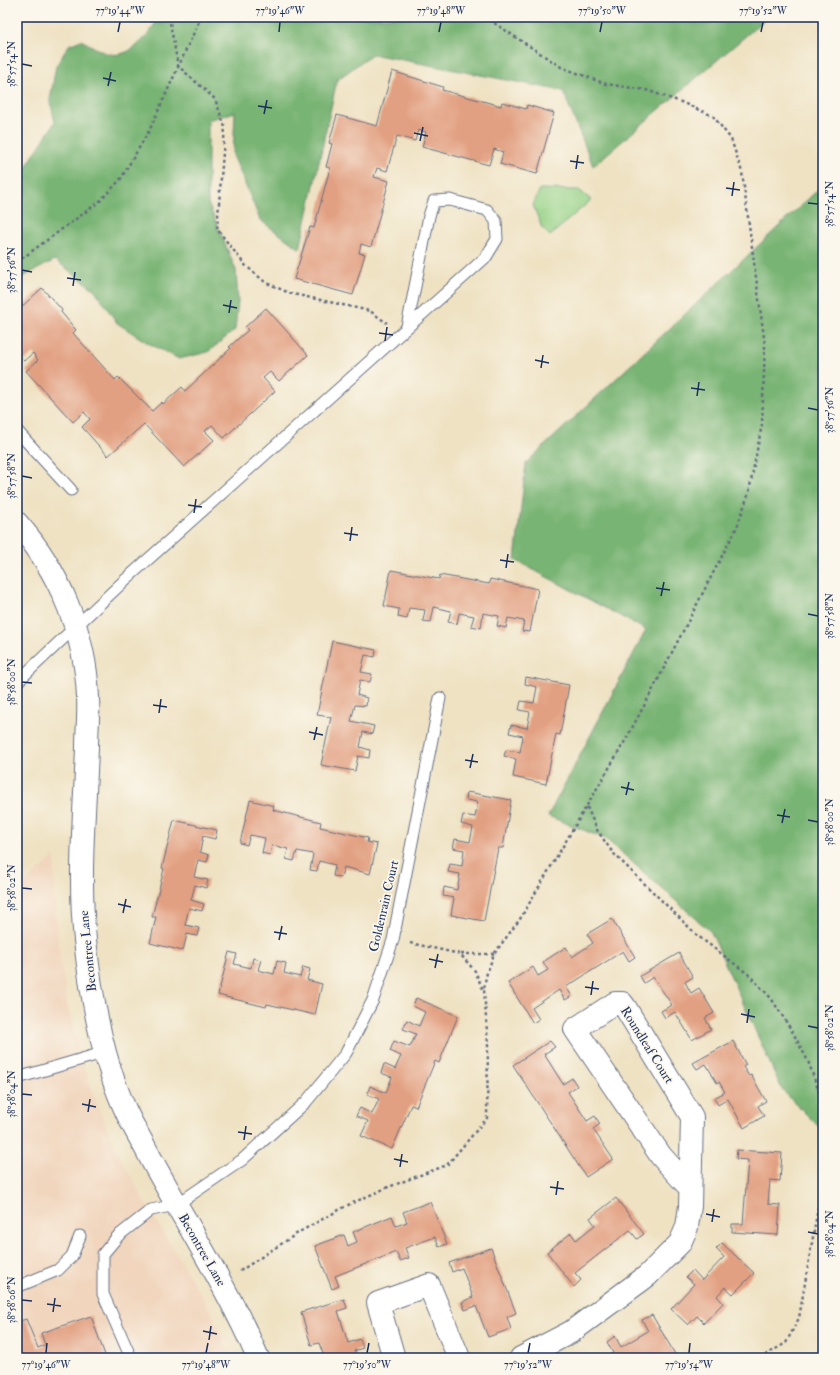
<svg xmlns="http://www.w3.org/2000/svg" width="840" height="1375" font-family="'IM FELL Double Pica',serif">
	<style>
		.built { fill: #f1d5bd }
		.green { fill: #95d286; stroke: #588072 }
		.forest { fill: #78b473; stroke: #4a7268 }
		.building { fill: #e2a082 }
		.lines { fill: none; stroke-linecap: round; stroke-linejoin: round }
		.service-casing { stroke: #656e81; stroke-width: 13 }
		.minor-casing { stroke: #656e81; stroke-width: 24 }
		.path { stroke: #656e81; stroke-width: 2.5; stroke-dasharray: 3 3; stroke-linecap: butt }
		.service { stroke: #fff; stroke-width: 11 }
		.minor { stroke: #fff; stroke-width: 22 }
		.ticks { fill: none; stroke: #1b2f5e; stroke-width: 1.5 }
		.labels { text-anchor: middle; dominant-baseline: central; stroke-width: 3.5; stroke-linejoin: round; paint-order: stroke }
		.street-label { font-size: 13px; fill: #1b2f5e; stroke: #fbf7ec }
		.neatline { fill: none; stroke: #1b2f5e; stroke-width: 1.5 }
		.ticks-label { font-size: 10px; text-anchor: middle; fill: #1b2f5e }
	</style>
	<rect width="100%" height="100%" fill="#fbf7ec"/>
	<filter id="ink" filterUnits="userSpaceOnUse"><feTurbulence type="fractalNoise" baseFrequency=".025" numOctaves="2"/><feDisplacementMap in="SourceGraphic" scale="8" xChannelSelector="R" yChannelSelector="G"/><feConvolveMatrix kernelMatrix="1 2 1 2 8 2 1 2 1" color-interpolation-filters="sRGB"/></filter>
	<filter id="wash" filterUnits="userSpaceOnUse"><feTurbulence type="fractalNoise" baseFrequency=".012" numOctaves="4" result="noise"/><feDisplacementMap in="SourceGraphic" scale="16" xChannelSelector="R" yChannelSelector="G"/><feGaussianBlur stdDeviation="0.9" result="paint"/><feColorMatrix in="noise" values="0 0 0 0 0 0 0 0 0 0 0 0 0 0 0 0 0 1.4 0 .05"/><feComposite in="paint" operator="in"/></filter>
	<g filter="url(#wash)">
		<rect width="100%" height="100%" fill="#efe2c3"/>
		<polygon class="built" points="55,856 55,902 59,949 67,1003 80,1053 96,1102 121,1159 149,1209 209,1308 232,1358 17,1358 17,890"/>
		<polygon class="green" points="540,189 579,190 591,200 550,236 542,228 533,205"/>
		<g class="forest">
			<path d="M159,17H768L593,166L563,91L372,54L337,80L300,249L260,220L233,155L235,112L208,120V203L236,270L238,301L235,330L208,352L179,359L148,343L117,323L95,290L55,260L17,280V181L55,122L50,100L56,66L69,45L81,40C89,44 98,50 106,53C130,61 149,35 159,17Z"/>
			<polygon points="823,185 823,1131 782,1090 711,932 606,839 548,816 646,630 515,560 526,463"/>
		</g>
		<g id="blocks">
			<g class="building">
				<polygon points="392,71 443,87 442,90 501,106 502,102 526,109 527,105 554,113 537,174 500,164 503,152 494,149 489,165 422,147 426,132 418,130 415,141 397,136 387,171 377,168 374,177 389,181 371,247 361,244 359,253 365,254 353,295 294,279 310,227 314,228 330,168 326,167 332,144 329,143 337,115 377,126"/>
				<polygon points="42,288 62,310 61,312 76,330 73,333 115,380 118,377 152,411 162,402 163,404 182,387 185,391 231,348 229,347 248,330 245,327 266,308 308,355 279,381 270,372 263,378 275,391 224,438 212,425 205,431 214,440 184,467 144,424 108,456 82,427 90,419 84,412 73,422 26,371 38,360 33,353 24,361 17,354 17,311"/>
				<polygon points="391,570 439,579 440,575 489,584 490,579 538,589 530,632 522,631 524,621 508,618 506,628 497,626 499,616 483,613 481,628 471,626 474,616 459,613 457,624 448,622 451,611 434,607 431,622 423,621 425,610 409,608 407,619 398,617 399,609 384,606"/>
				<polygon points="332,641 376,650 375,657 365,655 361,672 372,674 370,682 360,680 357,695 367,698 366,706 355,705 351,721 374,726 372,734 363,732 360,747 370,750 369,758 358,756 355,771 321,765 331,717 317,715"/>
				<polygon points="526,677 569,685 560,735 556,734 546,784 513,777 516,759 504,756 506,750 520,752 523,736 509,733 511,725 527,728 530,712 519,710 521,701 534,703 537,687 525,684"/>
				<polygon points="467,792 511,800 503,848 498,848 484,921 451,915 454,898 443,896 444,887 457,890 460,874 448,872 450,864 462,866 464,850 453,848 455,839 470,842 473,827 461,824 463,815 475,817 478,802 466,800"/>
				<polygon points="250,800 274,806 273,810 321,822 320,827 368,838 367,842 377,844 370,874 344,867 341,877 333,876 335,865 319,861 317,871 310,870 313,854 297,851 294,861 286,859 288,849 272,845 270,855 262,853 265,838 250,835 247,845 240,843"/>
				<polygon points="174,820 217,830 215,839 203,836 200,852 209,855 207,862 198,860 194,877 208,880 206,888 195,885 191,900 204,904 202,911 189,908 185,925 199,928 197,936 187,934 183,951 150,943 156,917 152,917 164,869 162,868"/>
				<polygon points="612,919 635,957 629,961 623,951 566,987 572,996 565,1000 559,990 532,1008 539,1019 533,1023 508,983 533,967 538,976 548,970 543,962 566,947 572,957 593,943 587,934"/>
				<polygon points="229,952 237,954 234,964 251,968 253,958 261,960 258,970 274,974 277,961 286,963 284,973 300,977 303,967 310,969 307,980 322,984 315,1015 267,1004 266,1007 218,995"/>
				<polygon points="679,953 693,977 685,982 691,993 699,988 714,1013 705,1018 711,1029 692,1040 675,1012 665,1018 661,1011 672,1005 653,977 644,983 640,976"/>
				<polygon points="416,998 458,1016 439,1063 435,1061 416,1107 411,1105 392,1149 361,1136 368,1121 356,1116 360,1108 372,1114 379,1099 367,1094 370,1086 386,1093 392,1077 381,1073 384,1064 395,1069 401,1056 390,1051 394,1041 410,1047 416,1034 403,1029 407,1020 419,1026 425,1012 413,1006"/>
				<polygon points="550,1041 555,1047 544,1054 563,1084 572,1078 577,1086 568,1092 587,1121 595,1116 600,1124 593,1129 613,1159 586,1177 513,1065"/>
				<polygon points="733,1041 746,1065 743,1067 749,1076 751,1075 766,1101 758,1106 764,1116 744,1128 728,1099 718,1105 714,1098 725,1092 719,1082 717,1083 706,1064 697,1069 693,1063"/>
				<polygon points="737,1150 782,1153 780,1181 770,1180 768,1204 780,1205 778,1235 732,1232 732,1224 743,1224 748,1160 736,1159"/>
				<polygon points="616,1198 644,1234 637,1239 630,1230 575,1273 581,1280 574,1287 547,1252 571,1233 576,1240 595,1225 590,1218"/>
				<polygon points="430,1202 447,1244 439,1247 435,1237 405,1248 409,1258 400,1261 396,1252 335,1276 339,1286 332,1289 315,1246 344,1235 348,1246 357,1242 353,1232 392,1216 396,1226 407,1222 403,1212"/>
				<polygon points="722,1243 754,1273 733,1294 725,1287 717,1296 723,1303 704,1323 697,1316 688,1325 671,1309 694,1284 686,1277 693,1270 702,1280 724,1257 716,1249"/>
				<polygon points="491,1248 516,1313 507,1317 511,1329 488,1337 476,1306 465,1310 462,1302 473,1297 462,1268 452,1272 449,1263"/>
				<polygon points="344,1299 347,1308 338,1311 348,1343 360,1339 363,1348 354,1351 357,1358 322,1358 321,1355 323,1354 319,1343 311,1345 301,1312"/>
				<polygon points="652,1315 675,1354 669,1358 605,1358 613,1353 607,1342 615,1336 621,1347 648,1331 642,1320"/>
				<polygon points="91,1316 106,1358 17,1358 17,1322 26,1319 38,1348 45,1345 41,1333"/>
			</g>
		</g>
	</g>
	<g filter="url(#ink)">
		<use href="#blocks" fill-opacity="0" stroke="#656e81" stroke-width="1"/>
		<g class="lines">
			<g class="service-casing">
				<g id="service">
					<polyline points="17,431 71,490"/>
					<polyline points="17,682 124,581 486,257 497,239 496,221 487,210 450,200 434,201 429,216 407,327"/>
					<polyline points="21,1077 106,1052"/>
					<polyline points="17,1287 58,1270 72,1256 80,1236"/>
					<polyline points="131,1358 103,1294 103,1254 118,1236 151,1210 176,1205 242,1160 306,1102 346,1053 373,1000 393,940 440,698"/>
				</g>
			</g>
			<g class="minor-casing">
				<g id="minor">
					<path d="M17,523C59,570 86,635 88,698C89,714 87,731 87,747C85,811 78,876 85,940C91,995 102,1059 125,1109C132,1125 142,1141 150,1157C186,1224 228,1288 258,1358"/>
					<polyline points="394,1358 378,1303 429,1285 459,1358"/>
					<polyline points="521,1358 571,1332 647,1276 680,1243 687,1227 690,1206 692,1117 625,1007 622,1003 615,1003 575,1029 661,1156 690,1188"/>
				</g>
			</g>
			<g class="path">
				<polyline points="169,17 178,66 215,99 225,127 217,229 245,265 265,282 289,293 370,311 387,323"/>
				<polyline points="17,262 99,202 120,180 149,131 201,17"/>
				<polyline points="587,807 597,830 613,853 698,936 748,974 771,998 792,1031 808,1061 823,1103"/>
				<polyline points="410,943 460,954 475,971 483,990"/>
				<polyline points="461,954 494,954"/>
				<polyline points="240,1271 301,1231 348,1205 386,1188 447,1165 487,1118 488,1045 484,990 486,976 494,954 520,919 625,741 652,691 737,527 749,492 762,424 765,345 742,172 731,139 713,116 681,102 646,90 606,84 561,67 485,17"/>
				<polyline points="760,1358 786,1343 799,1318 823,1179"/>
			</g>
			<use href="#service" class="service"/>
			<use href="#minor" class="minor"/>
		</g>
	</g>
	<path class="ticks" d="M118,32L120,22M279,32L280,22M439,32L441,22M600,32L602,22M761,32L763,22M22,64L32,66M103,78L116,81M108,86L111,72M258,106L272,108M264,114L267,100M414,133L428,136M420,141L423,127M570,161L584,163M576,169L578,155M726,188L740,190M732,196L734,182M808,203L818,204M22,270L32,272M67,278L81,280M73,286L75,272M223,305L237,308M229,313L231,300M379,333L393,335M385,341L387,327M535,360L549,363M541,368L543,355M691,388L705,390M697,396L699,382M808,408L818,410M22,476L32,478M188,505L202,507M194,513L196,499M344,533L358,535M350,541L352,527M500,560L514,562M506,568L508,554M656,588L670,590M661,596L664,582M808,614L818,616M22,682L32,683M153,705L167,707M159,713L161,699M309,732L323,735M314,740L317,727M465,760L478,762M470,768L473,754M621,787L634,790M626,795L629,782M777,815L790,817M808,820L818,822M782,823L785,809M22,888L32,889M118,904L131,907M123,913L126,899M274,932L287,934M279,940L282,926M429,959L443,962M435,968L438,954M585,987L599,989M591,995L593,981M741,1014L755,1017M747,1023L749,1009M808,1026L818,1028M22,1094L32,1095M82,1104L96,1107M88,1112L90,1099M238,1132L252,1134M244,1140L246,1126M394,1159L408,1162M400,1167L402,1154M550,1187L564,1189M556,1195L558,1181M706,1214L720,1217M712,1222L714,1209M808,1232L818,1234M22,1300L32,1301M47,1304L61,1306M53,1312L55,1298M203,1331L217,1334M209,1340L211,1326M46,1353L47,1343M206,1353L208,1343M367,1353L369,1343M528,1353L530,1343M689,1353L690,1343"/>
	<g class="labels">
		<g class="street-label">
			<text transform="translate(384 906) rotate(-77)">Goldenrain Court</text>
			<text transform="translate(88 951) rotate(-96)">Becontree Lane</text>
			<text transform="translate(647 1045) rotate(58)">Roundleaf Court</text>
			<text transform="translate(202 1250) rotate(60)">Becontree Lane</text>
		</g>
	</g>
	<rect width="840" height="1375" fill="none" stroke="#fbf7ec" stroke-width="44"/>
	<rect x="22" y="22" width="796" height="1331" class="neatline"/>
	<g class="ticks-label">
		<text x="120" y="14">77°19'44"W</text>
		<text x="280" y="14">77°19'46"W</text>
		<text x="441" y="14">77°19'48"W</text>
		<text x="602" y="14">77°19'50"W</text>
		<text x="763" y="14">77°19'52"W</text>
		<text transform="translate(11 64) rotate(-90)" y="4">38°57'54"N</text>
		<text transform="translate(829 204) rotate(-90)" y="4">38°57'54"N</text>
		<text transform="translate(11 270) rotate(-90)" y="4">38°57'56"N</text>
		<text transform="translate(829 410) rotate(-90)" y="4">38°57'56"N</text>
		<text transform="translate(11 476) rotate(-90)" y="4">38°57'58"N</text>
		<text transform="translate(829 616) rotate(-90)" y="4">38°57'58"N</text>
		<text transform="translate(11 682) rotate(-90)" y="4">38°58'00"N</text>
		<text transform="translate(829 822) rotate(-90)" y="4">38°58'00"N</text>
		<text transform="translate(11 888) rotate(-90)" y="4">38°58'02"N</text>
		<text transform="translate(829 1028) rotate(-90)" y="4">38°58'02"N</text>
		<text transform="translate(11 1094) rotate(-90)" y="4">38°58'04"N</text>
		<text transform="translate(829 1234) rotate(-90)" y="4">38°58'04"N</text>
		<text transform="translate(11 1300) rotate(-90)" y="4">38°58'06"N</text>
		<text x="46" y="1368">77°19'46"W</text>
		<text x="206" y="1368">77°19'48"W</text>
		<text x="367" y="1368">77°19'50"W</text>
		<text x="528" y="1368">77°19'52"W</text>
		<text x="689" y="1368">77°19'54"W</text>
	</g>
</svg>
